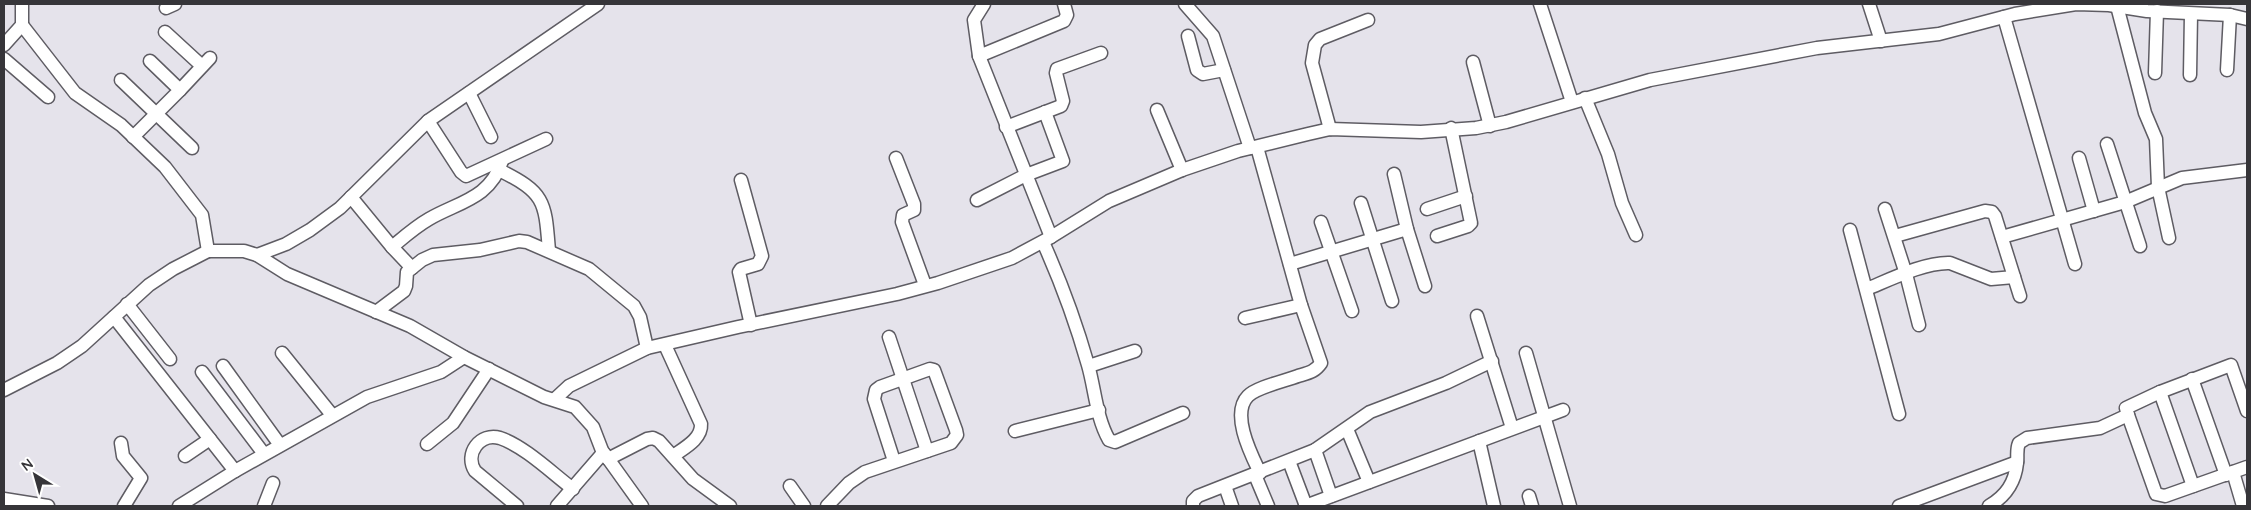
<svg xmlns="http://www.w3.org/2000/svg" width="2251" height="510" font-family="Quicksand,sans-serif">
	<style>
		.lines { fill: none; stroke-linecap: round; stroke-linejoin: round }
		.minor-casing { stroke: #5e5c63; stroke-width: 15 }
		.minor { stroke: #fff; stroke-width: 12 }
	</style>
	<rect width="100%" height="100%" fill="#e5e3eb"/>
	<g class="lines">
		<g class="minor-casing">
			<g id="minor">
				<polyline points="984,4 974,20 979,56 1051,237"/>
				<polyline points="1185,4 1213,36 1250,148"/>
				<polyline points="1540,4 1572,102"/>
				<polyline points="1869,4 1881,41"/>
				<polyline points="2117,6 2145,113 2156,139 2158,187 2169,238"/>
				<polyline points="166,8 175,4"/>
				<polyline points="2004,17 2075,264"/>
				<polyline points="22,25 75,93 121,125 165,167 202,215 208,251 244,251 257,255"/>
				<polyline points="165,32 202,66"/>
				<polyline points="1188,36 1197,70 1203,74 1224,70"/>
				<polyline points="4,45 22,25 22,4"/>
				<polyline points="979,56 1064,21 1067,15 1064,4"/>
				<polyline points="4,59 48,97"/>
				<polyline points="1473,62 1490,126"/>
				<polyline points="2227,70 2230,15"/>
				<polyline points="2155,73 2157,11"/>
				<polyline points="2190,75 2191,14"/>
				<polyline points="121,80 192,148"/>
				<polyline points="180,90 210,58"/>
				<polyline points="469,93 491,137"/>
				<polyline points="1585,98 1608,154 1622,203 1636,235"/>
				<polyline points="1157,110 1182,170"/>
				<polyline points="428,121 461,172 466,176 546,139"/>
				<polyline points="1006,127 1061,106 1063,101 1056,73 1057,69 1101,53"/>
				<polyline points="1330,129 1312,63 1315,45 1320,39 1368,20"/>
				<polyline points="133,137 180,90 150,61"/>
				<polyline points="2107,144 2140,246"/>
				<path d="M1257,147L1301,305L1321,363C1315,372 1308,373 1298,376C1285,381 1257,387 1248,396C1230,414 1252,456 1260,473"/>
				<polyline points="896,158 914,204 914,210 903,215 902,222 925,285"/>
				<polyline points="2079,158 2094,211"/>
				<path d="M499,170C546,193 545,202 549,251"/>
				<polyline points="1394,174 1407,229 1425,286"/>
				<polyline points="741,180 762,256 758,264 741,269 739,272 751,325"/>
				<polyline points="351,197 392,247 412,268"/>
				<polyline points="977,200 1026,175 1063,161 1045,112"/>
				<polyline points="1361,203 1392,301"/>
				<polyline points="1427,209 1466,196"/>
				<polyline points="1885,209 1906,274 1919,325"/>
				<polyline points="1321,222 1352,311"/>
				<polyline points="1850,230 1899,414"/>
				<polyline points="1437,236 1468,226 1471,223 1451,128"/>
				<polyline points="1895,236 1985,211 1992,212 1995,216 2020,296"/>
				<polyline points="2002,237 2125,202 2182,178 2247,170"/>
				<path d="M1043,242C1061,282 1076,323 1088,365C1095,389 1096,417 1109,440L1115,442L1183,413"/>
				<path d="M392,247C404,237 415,227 429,219C458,202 490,199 502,161"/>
				<polyline points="1290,264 1407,229"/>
				<path d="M1867,289C1891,279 1925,262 1950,263L1991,279L2014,277"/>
				<polyline points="127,304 170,359"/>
				<polyline points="376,312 404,291 406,286 407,272 422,260 433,255 480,250 519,241 527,242 589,269 634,306 640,317 647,348"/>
				<polyline points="1477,316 1512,428"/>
				<polyline points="114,317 235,471"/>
				<polyline points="1245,318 1301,305"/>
				<polyline points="889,337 927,451"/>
				<path d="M665,345L701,424C702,439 684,448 673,456"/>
				<polyline points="282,353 332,415"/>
				<polyline points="1526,353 1570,506"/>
				<polyline points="223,366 280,445"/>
				<polyline points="1089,366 1135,351"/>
				<polyline points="202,372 264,454"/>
				<polyline points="2192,379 2226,475"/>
				<polyline points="4,390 57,363 82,346 149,285 173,269 208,251"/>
				<polyline points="2160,392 2193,486"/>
				<polyline points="555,399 569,386 647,348 738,327 897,294 938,283 1012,258 1051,237 1109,201 1182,170 1238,151 1308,134 1330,129 1421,132 1476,128 1506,122 1650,80 1817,48 1939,34 2015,14 2076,4 2109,5 2147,11 2230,15 2247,19"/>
				<polyline points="2128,415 2156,494 2165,496 2247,467"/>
				<polyline points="1347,429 1369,482"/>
				<polyline points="1015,431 1099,410"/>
				<polyline points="1479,441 1494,506"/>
				<polyline points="121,443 123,456 141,478 124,506"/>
				<polyline points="427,444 453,423 489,369"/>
				<polyline points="1315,450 1331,496"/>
				<polyline points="604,453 642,506"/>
				<polyline points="185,456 210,439"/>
				<polyline points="608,459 647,439 653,438 659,441 693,479 730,506"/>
				<polyline points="1289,461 1306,506"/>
				<polyline points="2233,472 2243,506"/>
				<polyline points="1255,475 1268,506"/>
				<polyline points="790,486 804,506"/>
				<polyline points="1225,486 1232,506"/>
				<polyline points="1529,496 1532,506"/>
				<polyline points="4,499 48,506"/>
				<polyline points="179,506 235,471 367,397 441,372 464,357"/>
				<polyline points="264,506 273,483"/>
				<path d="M517,506L475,471C464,454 480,432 500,438C524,446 552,473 573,489"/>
				<polyline points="557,506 603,453 593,427 575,407 544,397 464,357 410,326 287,274 257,255 286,244 310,230 340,208 428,121 598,4"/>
				<polyline points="827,506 849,483 865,472 951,443 957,435 956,430 934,370 930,369 880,387 876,390 874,399 894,461"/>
				<polyline points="1193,506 1193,501 1198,496 1315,450 1370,412 1446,383 1492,361"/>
				<polyline points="1305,506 1563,410"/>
				<polyline points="1899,506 2017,462"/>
				<path d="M1989,506C2006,496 2015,483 2017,463C2018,456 2016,450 2019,443L2027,438L2100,428L2128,415L2126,408L2160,392L2231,365L2247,411"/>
			</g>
		</g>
		<use href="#minor" class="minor"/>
	</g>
	<rect width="2251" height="510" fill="none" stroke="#363539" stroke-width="10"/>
	<g transform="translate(35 475) rotate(323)" stroke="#ffffff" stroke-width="4" paint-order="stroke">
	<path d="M0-4L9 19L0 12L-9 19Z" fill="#363539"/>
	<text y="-8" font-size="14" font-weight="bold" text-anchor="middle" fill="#363539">N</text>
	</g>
</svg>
